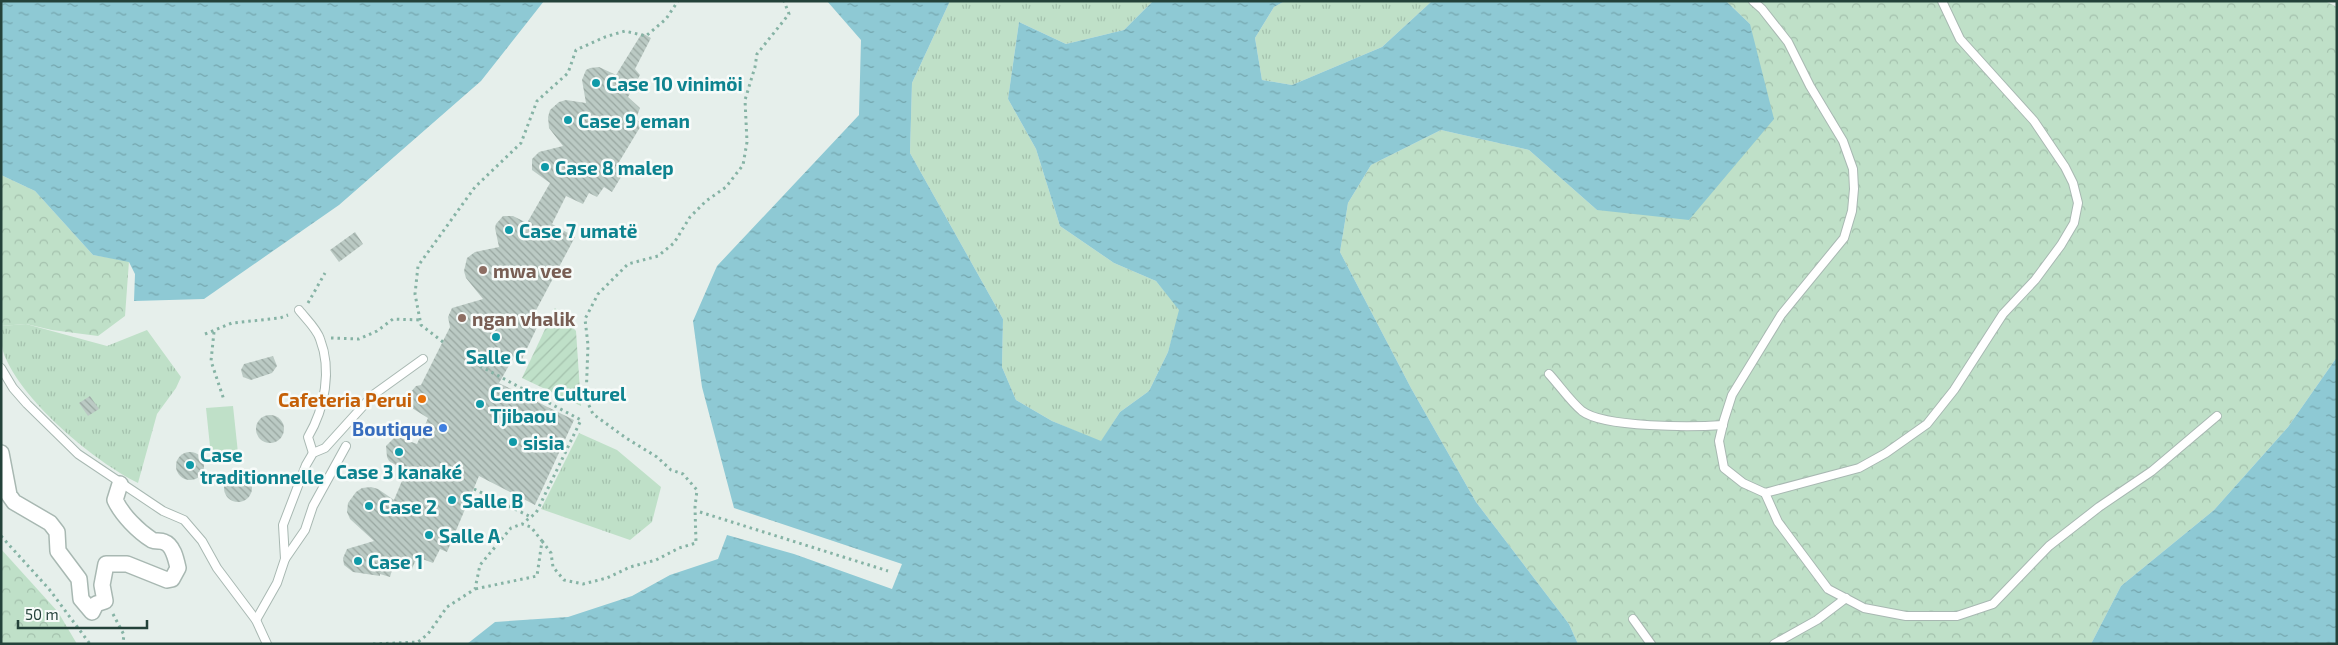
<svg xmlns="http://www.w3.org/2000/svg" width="2338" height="645" font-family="'Exo 2',sans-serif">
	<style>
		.grass { fill: url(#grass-tufts) }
		.forest { fill: url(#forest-crowns) }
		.garden { fill: url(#garden-furrows) }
		.pitch { fill: #bfe0c8 }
		.water { fill: url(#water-ripples) }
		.building { fill: url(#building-back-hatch) }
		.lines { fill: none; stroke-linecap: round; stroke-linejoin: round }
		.lane-casing { stroke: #a8b8b2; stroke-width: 10 }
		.street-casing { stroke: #a8b8b2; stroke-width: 18 }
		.path { stroke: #86b3a5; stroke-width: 3; stroke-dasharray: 2.5 4; stroke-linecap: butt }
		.lane { stroke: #fff; stroke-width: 8 }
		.street { stroke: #fff; stroke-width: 15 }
		.culture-dot { fill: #0f9aa8; stroke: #f7fbf9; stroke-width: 2 }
		.education-dot { fill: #8d6e63; stroke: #f7fbf9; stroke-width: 2 }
		.food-dot { fill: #e8710a; stroke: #f7fbf9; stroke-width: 2 }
		.shop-dot { fill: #3f7fe0; stroke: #f7fbf9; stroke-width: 2 }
		.labels { text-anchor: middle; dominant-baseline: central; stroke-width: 5; stroke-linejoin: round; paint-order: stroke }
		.culture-label { font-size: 19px; font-weight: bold; fill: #0d838f; stroke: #f7fbf9; text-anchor: start }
		.education-label { font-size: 19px; font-weight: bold; fill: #785e54; stroke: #f7fbf9; text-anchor: start }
		.food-label { font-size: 19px; font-weight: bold; fill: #c56008; stroke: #f7fbf9; text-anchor: end }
		.shop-label { font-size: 19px; font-weight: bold; fill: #366cbe; stroke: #f7fbf9; text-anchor: end }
	</style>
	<defs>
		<pattern id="grass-tufts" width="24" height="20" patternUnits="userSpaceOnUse" patternTransform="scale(1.25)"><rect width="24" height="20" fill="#bfe0c8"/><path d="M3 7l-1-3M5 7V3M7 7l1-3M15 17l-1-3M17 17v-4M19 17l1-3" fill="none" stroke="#a4c1ad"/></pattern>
		<pattern id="forest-crowns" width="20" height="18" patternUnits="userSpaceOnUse" patternTransform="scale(1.25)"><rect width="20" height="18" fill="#bfe0c8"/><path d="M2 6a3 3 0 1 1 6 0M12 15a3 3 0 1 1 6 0" fill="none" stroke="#a4c1ad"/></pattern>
		<pattern id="garden-furrows" width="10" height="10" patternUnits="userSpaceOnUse" patternTransform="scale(1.25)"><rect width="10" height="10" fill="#bfe0c8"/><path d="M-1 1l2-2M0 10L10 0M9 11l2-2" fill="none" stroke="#a4c1ad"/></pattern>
		<pattern id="water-ripples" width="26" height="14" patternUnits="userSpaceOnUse" patternTransform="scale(1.25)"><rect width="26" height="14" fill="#8ec9d4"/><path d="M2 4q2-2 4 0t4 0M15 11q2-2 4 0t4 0" fill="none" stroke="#74a5ad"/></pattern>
		<pattern id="building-back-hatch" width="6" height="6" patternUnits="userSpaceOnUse" patternTransform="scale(1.25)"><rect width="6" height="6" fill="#bbcac4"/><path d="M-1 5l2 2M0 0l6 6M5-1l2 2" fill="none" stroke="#98a6a0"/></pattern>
	</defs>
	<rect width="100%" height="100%" fill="#e6efeb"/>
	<g class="grass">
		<polygon points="950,1 1153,1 1124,30 1066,44 1019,22 1008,99 1036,149 1060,226 1114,263 1156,281 1180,310 1168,352 1149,391 1120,412 1101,442 1052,421 1016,400 1002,367 1003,319 910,153 912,83"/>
		<polygon points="1285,1 1432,1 1382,47 1292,85 1262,80 1255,38 1274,7"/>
		<path d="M26,324L107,346L147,330L181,377L176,388L157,414L138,483C94,461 27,405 6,359C1,349 1,337 1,326Z"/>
		<polygon points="579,433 617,450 661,487 652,522 630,540 541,509"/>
	</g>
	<g class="forest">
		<polygon points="1726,1 2325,1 2337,7 2337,357 2288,427 2214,510 2121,586 2091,644 1578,644 1569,624 1476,502 1411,388 1340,252 1348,203 1371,165 1441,130 1529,150 1597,210 1750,24"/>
		<polygon points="1,175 35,191 93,255 129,261 125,316 98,336 52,330 26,324 1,326"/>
		<polygon points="1,549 58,612 77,644 1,644"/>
	</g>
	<polygon class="garden" points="555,308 576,331 581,406 522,378"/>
	<polygon class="pitch" points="233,406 238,453 211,456 206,408"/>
	<g class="water">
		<polygon points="1,1 544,1 481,81 339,205 204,299 134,301 135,274 129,262 93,255 35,191 1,175"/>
		<polygon points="827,1 950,1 912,83 910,153 1003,319 1002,367 1016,400 1052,421 1101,441 1120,412 1149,391 1168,352 1179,310 1156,281 1114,263 1060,226 1036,149 1008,99 1019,22 1066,44 1124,30 1153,1 1285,1 1274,7 1255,38 1262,80 1292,85 1382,47 1432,1 1726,1 1750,24 1774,119 1689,220 1597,210 1529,150 1441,130 1371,165 1348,203 1340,252 1411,388 1476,502 1569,624 1578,644 467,644 495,622 568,617 632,596 670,575 718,559 727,535 794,554 892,589 902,564 734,508 702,387 693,321 717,266 859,115 861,40"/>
		<polygon points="2337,357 2337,644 2091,644 2121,586 2214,510 2288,427"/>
	</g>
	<g class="building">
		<polygon points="642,33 651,38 635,69 640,75 628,97 640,108 636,119 642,124 616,167 624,172 612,192 604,187 597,197 589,193 583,204 566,196 552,224 575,237 533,316 540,321 522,359 515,355 499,383 574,420 535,505 479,476 447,552 440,549 433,563 417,557 412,569 394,563 390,577 380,574 380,576 353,572 344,565 343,558 347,549 374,541 350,519 347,512 348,503 356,492 362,488 371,487 378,489 394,500 406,471 389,461 387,457 386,446 394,438 398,437 417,444 428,418 412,408 410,404 410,393 416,386 421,385 450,327 448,317 452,308 483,299 466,278 464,271 467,258 475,252 499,247 495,228 496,224 503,216 513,216 527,223 550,183 532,170 532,159 539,152 563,146 549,128 548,117 550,110 559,102 566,100 586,103 582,80 586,70 590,68 599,67 616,75"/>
		<polygon points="355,232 363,244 339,262 330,250"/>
		<polygon points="273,356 277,366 272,373 251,380 243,377 241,370 244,364"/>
		<polygon points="90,396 99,409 88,416 79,403"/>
		<circle cx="270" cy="429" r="14"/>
		<circle cx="190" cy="466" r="14"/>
		<circle cx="238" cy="488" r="14"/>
	</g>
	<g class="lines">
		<g class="lane-casing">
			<g id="lane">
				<polyline points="1753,1 1762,9 1788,42 1810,86 1843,141 1853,169 1854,189 1852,211 1844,238 1781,315 1732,395 1724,420 1719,441 1724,468 1743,483 1765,493 1859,468 1886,453 1927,424 1954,390 2003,314 2035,280 2061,245 2074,223 2078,203 2073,183 2065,167 2034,121 1960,39 1942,1"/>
				<path d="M299,310C306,319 317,329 320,339C332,370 325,408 308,437L313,453"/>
				<polyline points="1,368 13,388 27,404 78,454 163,511 184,520 202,541 217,568 256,620 267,644"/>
				<path d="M1549,374C1560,386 1570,401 1582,411C1604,428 1694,427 1723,425"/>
				<polyline points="1765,493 1778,522 1828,589 1864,608 1906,616 1957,616 1993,604 2049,546 2099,507 2152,471 2217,416"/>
				<polyline points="285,559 305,530 313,506 346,446"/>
				<polyline points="1633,619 1651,644"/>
				<polyline points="256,620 277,583 285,559 283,525 306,465 313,453 325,448 373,395 423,359"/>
				<polyline points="1774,644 1817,620 1846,598"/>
			</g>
		</g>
		<g class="street-casing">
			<path id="street" d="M1,453L9,495L14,502L50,523L57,532L58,551L79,579L81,599L92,612L96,604L105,601L102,585L106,564H127L167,580L172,579L178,568C176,559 173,545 164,542C160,540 156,542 152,540C138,531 122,515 115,500L120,484"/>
		</g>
		<g class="path">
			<polyline points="308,303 325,273"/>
			<polyline points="214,332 211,361 224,400"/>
			<polyline points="205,334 232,323 280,318 288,315"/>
			<polyline points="331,338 359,339 377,331 393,319 420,320"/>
			<polyline points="443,342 421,325 415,294 418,266 475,187 521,143 537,101 568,73 576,50 605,37 625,31 646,36 666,19 678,1"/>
			<polyline points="480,366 581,420 536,513 523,523"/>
			<polyline points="474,489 531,517"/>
			<polyline points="700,512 888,571"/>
			<polyline points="1,536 49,589 90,644"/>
			<polyline points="542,541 551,553 553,567 564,580 583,584 607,578 630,567 656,560 679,548 696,543 695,507 697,490 683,474 671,470 657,457 626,438 593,414 586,399 588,345 585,319 598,294 628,264 658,256 674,243 690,217 706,201 726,187 743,165 747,142 745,100 755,67 757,54 789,14 784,1"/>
			<polyline points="113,614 124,635 123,642"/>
			<polyline points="373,644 418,642 428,634 447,607 475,589 480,565 511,528 522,524 531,527 542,541 537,576 475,589"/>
		</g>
		<use href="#lane" class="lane"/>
		<use href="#street" class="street"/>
	</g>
	<g class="culture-dot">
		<circle cx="596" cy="83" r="5"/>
		<circle cx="568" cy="120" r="5"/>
		<circle cx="545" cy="167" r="5"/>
		<circle cx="509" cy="230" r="5"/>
		<circle cx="496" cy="337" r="5"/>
		<circle cx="480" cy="404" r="5"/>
		<circle cx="513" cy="442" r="5"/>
		<circle cx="399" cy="452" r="5"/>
		<circle cx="190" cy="465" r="5"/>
		<circle cx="452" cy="500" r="5"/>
		<circle cx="369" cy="506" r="5"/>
		<circle cx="429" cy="535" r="5"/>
		<circle cx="358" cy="561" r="5"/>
	</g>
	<g class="education-dot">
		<circle cx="483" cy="270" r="5"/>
		<circle cx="462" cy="318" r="5"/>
	</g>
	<circle class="food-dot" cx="422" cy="399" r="5"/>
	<circle class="shop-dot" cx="443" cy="428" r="5"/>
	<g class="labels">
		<g class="culture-label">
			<text x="606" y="83">Case 10 vinimöi</text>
			<text x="578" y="120">Case 9 eman</text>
			<text x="555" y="167">Case 8 malep</text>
			<text x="519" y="230">Case 7 umatë</text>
			<text x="496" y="356" text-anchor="middle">Salle C</text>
			<text x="490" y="393">Centre Culturel<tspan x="490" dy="22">Tjibaou</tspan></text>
			<text x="523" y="442">sisia</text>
			<text x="200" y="454">Case<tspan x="200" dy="22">traditionnelle</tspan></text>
			<text x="399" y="471" text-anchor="middle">Case 3 kanaké</text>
			<text x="462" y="500">Salle B</text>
			<text x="379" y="506">Case 2</text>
			<text x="439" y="535">Salle A</text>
			<text x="368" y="561">Case 1</text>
		</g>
		<g class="education-label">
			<text x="493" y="270">mwa vee</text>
			<text x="472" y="318">ngan vhalik</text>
		</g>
		<g class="food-label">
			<text x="412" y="399">Cafeteria Perui</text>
		</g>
		<g class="shop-label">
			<text x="433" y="428">Boutique</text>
		</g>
	</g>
	<rect width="2338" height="645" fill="none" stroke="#24423a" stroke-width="5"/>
	<path d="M18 620v8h129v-8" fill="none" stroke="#24423a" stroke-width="2.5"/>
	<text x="25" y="620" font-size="15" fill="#24423a" stroke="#f7fbf9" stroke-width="4" paint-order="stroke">50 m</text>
</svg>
